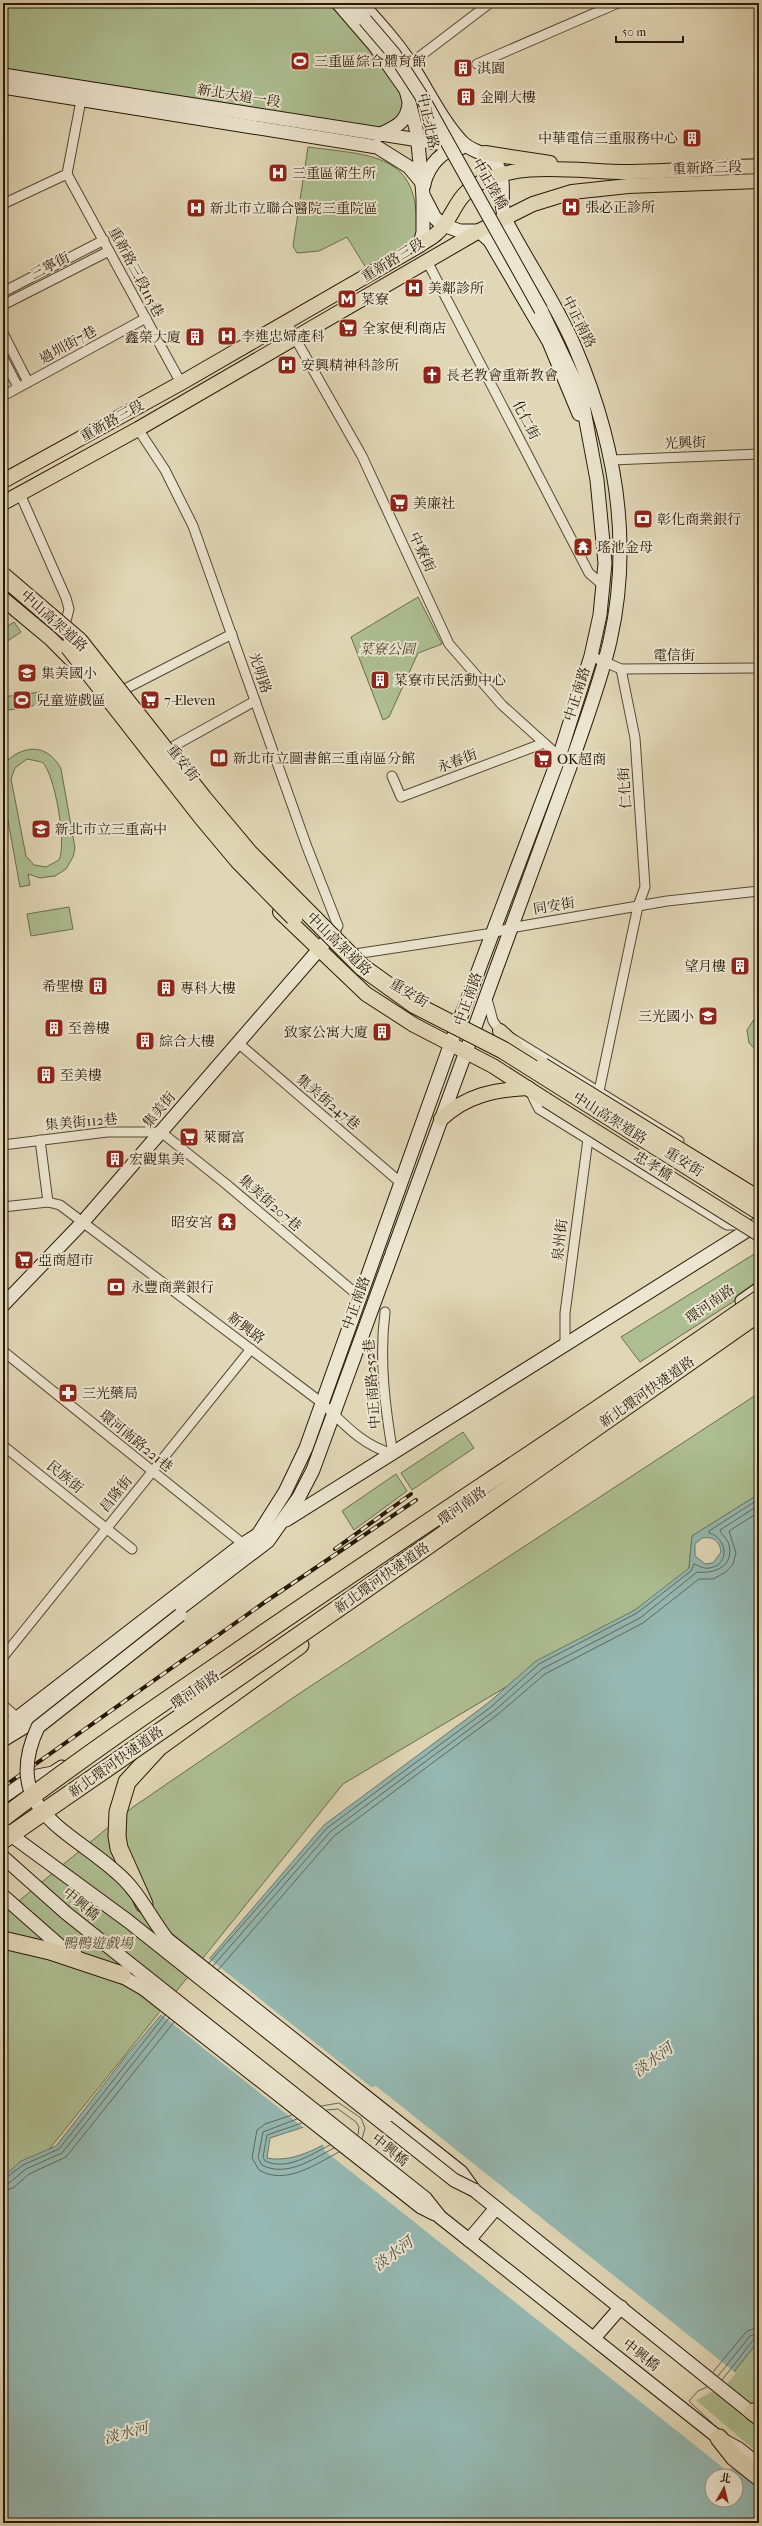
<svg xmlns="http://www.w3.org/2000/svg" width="762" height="2526" font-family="'IM FELL French Canon','Noto Serif TC',serif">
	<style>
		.green { fill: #adbf92; stroke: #6a6c4c; fill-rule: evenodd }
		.water { fill: #95b8b2; stroke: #69786d; fill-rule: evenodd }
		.pier { fill: #e1d7b6 }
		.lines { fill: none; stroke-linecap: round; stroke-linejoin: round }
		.shore { stroke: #5e685c; stroke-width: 1 }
		.street-casing { stroke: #564831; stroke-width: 11 }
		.secondary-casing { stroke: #271805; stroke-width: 15 }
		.primary-casing { stroke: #271805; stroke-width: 16 }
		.highway-casing { stroke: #271805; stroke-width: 19 }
		.street { stroke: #ece5d0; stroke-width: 9 }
		.secondary { stroke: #ece5d0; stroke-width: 13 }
		.primary { stroke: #e1d7b6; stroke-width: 14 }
		.highway { stroke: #e1d7b6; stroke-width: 17 }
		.rail-casing { stroke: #271805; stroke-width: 4 }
		.rail { stroke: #ece5d0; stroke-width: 2.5; stroke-dasharray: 8; stroke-linecap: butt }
		.secondary-bridge-casing { stroke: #271805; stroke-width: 15; stroke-linecap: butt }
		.primary-bridge-casing { stroke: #271805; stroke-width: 16; stroke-linecap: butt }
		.highway-bridge-casing { stroke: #271805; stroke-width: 19; stroke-linecap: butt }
		.secondary-bridge { stroke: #ece5d0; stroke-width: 13 }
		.primary-bridge { stroke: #e1d7b6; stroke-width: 14 }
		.highway-bridge { stroke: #e1d7b6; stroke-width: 17 }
		.labels { text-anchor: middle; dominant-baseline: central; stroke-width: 4; stroke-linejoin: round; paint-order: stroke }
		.poi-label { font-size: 14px; fill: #271805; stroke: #ece5d0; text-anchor: start }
		.street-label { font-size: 14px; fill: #271805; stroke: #ece5d0 }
		.park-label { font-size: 14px; font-style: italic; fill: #4f4a2f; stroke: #ece5d0 }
		.water-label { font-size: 15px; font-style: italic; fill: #4e5042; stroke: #ece5d0 }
	</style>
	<rect width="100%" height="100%" fill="#e1d7b6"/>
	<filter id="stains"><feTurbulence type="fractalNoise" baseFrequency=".005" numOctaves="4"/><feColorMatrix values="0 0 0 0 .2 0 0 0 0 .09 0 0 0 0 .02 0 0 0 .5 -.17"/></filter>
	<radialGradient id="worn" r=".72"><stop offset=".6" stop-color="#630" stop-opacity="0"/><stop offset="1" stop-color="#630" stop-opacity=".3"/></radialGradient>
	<g class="green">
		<path d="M3,3H328C343,19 403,82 404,102C404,107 402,112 401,117L384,127L368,126L3,68Z"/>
		<path d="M308,147C378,156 423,154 416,242L366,268L347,237L319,251L297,253L293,246Z"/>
		<polygon points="418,597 442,644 418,653 389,717 383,720 351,637"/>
		<polygon points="14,622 21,632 3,644 3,629"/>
		<polygon points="40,692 43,704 3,711 3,697"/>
		<path d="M3,738L8,760C26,744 49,745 61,769L75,848L73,857L66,869L55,876L40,878L28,874L30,885L20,887L3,793ZM27,759L42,762C55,773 67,845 59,860L46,867L34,865L26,856L11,779L15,768Z"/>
		<polygon points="69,907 73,929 31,936 27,914"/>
		<polygon points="759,1012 759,1023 755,1035 759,1044 759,1053 749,1043 747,1030"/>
		<polygon points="759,1251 759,1285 640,1362 621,1337"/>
		<polygon points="759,1393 759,1494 692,1536 689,1568 664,1593 343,1784 26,2178 3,2184 3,1914 133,1807 303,1691"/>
		<polygon points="463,1432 474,1448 412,1490 401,1473"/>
		<polygon points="396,1474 407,1491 354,1530 342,1511"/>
		<polygon points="759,2340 759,2457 693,2400 701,2394 725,2383"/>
	</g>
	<path class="water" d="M759,1494V2340L725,2383L701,2394L693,2400L759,2457V2523H3V2177L21,2161L56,2146L126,2056L324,1825L488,1703L536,1661L635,1610L689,1568L692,1536ZM702,1538C713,1536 720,1541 721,1552L713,1563L705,1564L695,1556V1544ZM310,2125L351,2130C325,2143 297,2164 267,2158L270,2138ZM712,2476H736V2500H712Z"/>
	<polygon class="pier" points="207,1957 371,2087 376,2086 736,2373 726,2385 696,2400 759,2454 759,2488 734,2468 726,2470 325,2151 322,2142 348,2129 335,2119 304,2128 159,2013"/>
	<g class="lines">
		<g class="shore">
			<path d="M209,1963L327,1828L491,1707L539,1664L637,1613L691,1571L694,1564C699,1566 704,1569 709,1568C730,1566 728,1538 709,1533V1531L759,1499"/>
			<path d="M213,1966L330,1832L494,1711L542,1669L640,1618L697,1572C714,1574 734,1567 729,1545C728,1539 721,1535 720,1530L759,1505"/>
			<polyline points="218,1970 334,1836 497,1715 545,1674 643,1623 699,1579 713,1579 726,1572 733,1564 736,1553 729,1531 759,1512"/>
			<polyline points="321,2106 339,2103 361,2118 365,2128 362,2139"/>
			<polyline points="327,2110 338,2109 356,2122 359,2127 358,2135"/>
			<path d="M292,2115L265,2124L257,2130L252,2158L259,2170C285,2186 316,2164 339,2152"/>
			<path d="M297,2119L263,2132L258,2158L262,2165C286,2178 313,2159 334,2148"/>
			<path d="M302,2123L267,2135L263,2157L265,2161C287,2171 310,2155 330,2145"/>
			<polyline points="3,2180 23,2165 59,2149 165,2015"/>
			<polyline points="3,2185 9,2183 26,2169 62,2153 169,2018"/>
			<polyline points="3,2191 13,2188 29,2174 66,2157 174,2022"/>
			<polyline points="713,2372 747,2331 759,2327"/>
			<polyline points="718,2376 750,2336 759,2333"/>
			<polyline points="722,2380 754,2339 759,2338"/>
			<polyline points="707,2387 698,2391 689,2401 713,2424"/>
		</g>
		<g class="street-casing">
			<g id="street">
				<polyline points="477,64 618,3"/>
				<polyline points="406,67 490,3"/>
				<polyline points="67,174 181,383"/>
				<polyline points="67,174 82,95"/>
				<polyline points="3,204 67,174"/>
				<polyline points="428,263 589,573 604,586"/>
				<polyline points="3,292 104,240"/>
				<polyline points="3,305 109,251"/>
				<polyline points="286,322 362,456 449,644 502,705 562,759"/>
				<polyline points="3,333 28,382"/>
				<polyline points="3,358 18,387"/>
				<polyline points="3,396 146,318"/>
				<polyline points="138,429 165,470 193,526 307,847 338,926 334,932"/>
				<polyline points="612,460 759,454"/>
				<polyline points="20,494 66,598 69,609 66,621"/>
				<polyline points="591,656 621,669 759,668"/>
				<polyline points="125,689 232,634"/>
				<polyline points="163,752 255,701"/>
				<polyline points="392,776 401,797 544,743"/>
				<polyline points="355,954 493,933 510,928 667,901 759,891"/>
				<polyline points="487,999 493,1021 500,1031 679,1141"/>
				<polyline points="237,1042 401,1183"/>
				<polyline points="530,1091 539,1109 727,1225 744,1225"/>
				<polyline points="599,1091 638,906 645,887 635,738 621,669"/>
				<polyline points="40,1140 48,1202"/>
				<polyline points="3,1145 107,1132 161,1132 226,1184 360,1297"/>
				<path d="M3,1207L48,1202L60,1205L322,1403C345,1425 362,1445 393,1454C385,1408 379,1359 385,1312"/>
				<polyline points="565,1346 565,1313 588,1139"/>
				<polyline points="3,1351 247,1547"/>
				<polyline points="6,1448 132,1549"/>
				<polyline points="3,1657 251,1349"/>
				<polyline points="3,1705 21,1721"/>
			</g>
		</g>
		<g class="secondary-casing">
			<g id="secondary">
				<polyline points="338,3 375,46 406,90 417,133 423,195 435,218 443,225 460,231 479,231 490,241 549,342 579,414"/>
				<polyline points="351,3 364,18"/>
				<polyline points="3,75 457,146"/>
				<polyline points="3,87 377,147 409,167 424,185"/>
				<path d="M379,135C395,127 407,123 409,104"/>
				<path d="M424,183C429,166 441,149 461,148"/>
				<polyline points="420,245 423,232 423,195"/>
				<polyline points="541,310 585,402"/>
				<polyline points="742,1301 759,1289"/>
				<polyline points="3,1305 82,1223 334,932"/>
				<polyline points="286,1520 759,1223"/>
				<polyline points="259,1533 285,1492 306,1448 451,1043 559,757 591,656 600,615 605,563 597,480 581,394"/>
				<polyline points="3,1729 243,1544 267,1529"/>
				<path d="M3,1740L26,1726L268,1541L299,1497L313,1470L570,767C584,725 600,684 610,641C633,540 614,438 574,345C555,302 528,263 506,221C498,205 507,184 498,167C490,151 472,154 461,141C441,119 428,91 412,66C398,44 379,23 361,3"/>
				<polyline points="3,1797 32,1777 53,1773 62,1767"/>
				<polyline points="3,1857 66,1913 425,2198 440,2217 719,2438 739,2449 759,2465"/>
				<polyline points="3,1896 60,1946 75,1954"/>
				<polyline points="113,1971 144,1989 421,2207 435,2214"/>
				<polyline points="389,2115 461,2172 474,2190 759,2419"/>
				<polyline points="469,2240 496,2208"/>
				<polyline points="594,2338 621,2307"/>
			</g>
		</g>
		<g class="primary-casing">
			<g id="primary">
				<polyline points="485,153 550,163"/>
				<path d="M3,481L181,383L420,245C425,241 432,238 437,233C452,220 455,198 474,186C519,158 583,173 632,172C674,171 717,168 759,166"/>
				<polyline points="3,503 138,429 479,231 533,204 572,192 628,186 759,181"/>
				<polyline points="3,599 50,638 74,662"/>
				<polyline points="280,912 366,994 414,1025 493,1066 546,1100"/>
				<polyline points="500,1031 516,1046"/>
				<polyline points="505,1043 543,1065"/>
				<path d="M441,1119C467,1095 494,1090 528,1088"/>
			</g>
		</g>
		<g class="highway-casing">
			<g id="highway">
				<polyline points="144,1904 119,1848 117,1836 118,1812 127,1782 159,1747 300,1645"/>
				<polyline points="3,1940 50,1951 122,1975"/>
				<polyline points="753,2412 759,2416"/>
				<polyline points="719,2438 734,2457 759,2477"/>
			</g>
		</g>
		<use href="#street" class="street"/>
		<use href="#secondary" class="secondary"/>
		<use href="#primary" class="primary"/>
		<use href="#highway" class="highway"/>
		<g class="rail-casing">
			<g id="rail">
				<polyline points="335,1549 411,1494"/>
				<polyline points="3,1787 265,1602 416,1500"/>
			</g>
		</g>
		<use href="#rail" class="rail"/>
		<g class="secondary-bridge-casing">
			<g id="secondary-bridge">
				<polyline points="365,20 394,54 422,97 541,310"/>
				<path d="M180,1615L38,1727C0,1808 68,1829 116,1872C138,1890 150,1917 167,1939L389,2115"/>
				<polyline points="4,1830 128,1921 454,2180 474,2190"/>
			</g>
		</g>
		<g class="primary-bridge-casing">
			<g id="primary-bridge">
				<polyline points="543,1065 759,1198"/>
				<polyline points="546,1100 759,1234"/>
			</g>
		</g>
		<g class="highway-bridge-casing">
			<g id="highway-bridge">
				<polyline points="3,576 79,641 203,798 249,853 362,967 415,1005 503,1050 759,1211"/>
				<polyline points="69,647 202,817 238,860 294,917"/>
				<path d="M3,1818C76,1762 152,1710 228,1658C404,1536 584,1421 759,1299"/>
				<polyline points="3,1840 356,1596 759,1313"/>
			</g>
		</g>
		<use href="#secondary-bridge" class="secondary-bridge"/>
		<use href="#primary-bridge" class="primary-bridge"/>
		<use href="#highway-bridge" class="highway-bridge"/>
	</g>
	<defs>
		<g id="stadium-square" transform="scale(1)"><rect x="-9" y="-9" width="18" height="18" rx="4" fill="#8f2418" stroke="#ece5d0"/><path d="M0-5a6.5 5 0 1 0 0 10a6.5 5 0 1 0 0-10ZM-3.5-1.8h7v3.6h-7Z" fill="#fff"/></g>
		<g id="building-square" transform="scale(1)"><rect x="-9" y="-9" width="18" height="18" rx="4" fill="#8f2418" stroke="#ece5d0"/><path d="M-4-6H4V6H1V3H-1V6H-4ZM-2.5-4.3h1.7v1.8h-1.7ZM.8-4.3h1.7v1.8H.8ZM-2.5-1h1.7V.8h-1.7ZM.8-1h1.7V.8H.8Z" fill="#fff"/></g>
		<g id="hospital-square" transform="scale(1)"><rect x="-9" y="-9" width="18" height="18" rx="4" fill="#8f2418" stroke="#ece5d0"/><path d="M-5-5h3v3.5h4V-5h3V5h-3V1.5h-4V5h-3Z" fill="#fff"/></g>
		<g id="metro-square" transform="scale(1)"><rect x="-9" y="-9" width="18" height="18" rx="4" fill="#8f2418" stroke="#ece5d0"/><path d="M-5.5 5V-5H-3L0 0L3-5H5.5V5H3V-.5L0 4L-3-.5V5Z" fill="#fff"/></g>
		<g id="supermarket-square" transform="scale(1)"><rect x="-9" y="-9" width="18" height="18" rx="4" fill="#8f2418" stroke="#ece5d0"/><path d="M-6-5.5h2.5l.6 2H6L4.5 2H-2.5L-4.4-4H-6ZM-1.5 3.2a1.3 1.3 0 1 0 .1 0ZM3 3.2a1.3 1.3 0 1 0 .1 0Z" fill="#fff"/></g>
		<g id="church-square" transform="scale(1)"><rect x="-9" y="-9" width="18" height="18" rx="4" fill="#8f2418" stroke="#ece5d0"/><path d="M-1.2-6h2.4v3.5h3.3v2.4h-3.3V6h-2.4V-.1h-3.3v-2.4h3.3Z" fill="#fff"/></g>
		<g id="bank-square" transform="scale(1)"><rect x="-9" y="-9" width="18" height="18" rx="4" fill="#8f2418" stroke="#ece5d0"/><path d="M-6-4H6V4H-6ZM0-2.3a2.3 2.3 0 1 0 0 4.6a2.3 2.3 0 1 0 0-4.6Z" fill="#fff"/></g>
		<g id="temple-square" transform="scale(1)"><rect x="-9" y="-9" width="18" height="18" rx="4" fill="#8f2418" stroke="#ece5d0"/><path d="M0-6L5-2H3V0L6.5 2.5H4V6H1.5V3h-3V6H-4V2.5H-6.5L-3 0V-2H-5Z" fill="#fff"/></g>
		<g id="school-square" transform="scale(1)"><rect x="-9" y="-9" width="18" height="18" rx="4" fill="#8f2418" stroke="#ece5d0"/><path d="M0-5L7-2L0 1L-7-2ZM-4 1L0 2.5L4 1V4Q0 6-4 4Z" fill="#fff"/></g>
		<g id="library-square" transform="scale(1)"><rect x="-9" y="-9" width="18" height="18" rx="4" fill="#8f2418" stroke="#ece5d0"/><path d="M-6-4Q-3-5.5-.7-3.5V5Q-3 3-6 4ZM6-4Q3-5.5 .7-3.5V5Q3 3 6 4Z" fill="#fff"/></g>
		<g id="pharmacy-square" transform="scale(1)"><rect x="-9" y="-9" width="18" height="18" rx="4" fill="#8f2418" stroke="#ece5d0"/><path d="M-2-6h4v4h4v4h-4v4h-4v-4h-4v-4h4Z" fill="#fff"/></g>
	</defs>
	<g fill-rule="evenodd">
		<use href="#stadium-square" x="300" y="61"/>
		<use href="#building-square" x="463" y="68"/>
		<use href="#building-square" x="466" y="97"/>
		<use href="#building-square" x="692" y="138"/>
		<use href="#hospital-square" x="278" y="173"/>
		<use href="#hospital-square" x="571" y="207"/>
		<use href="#hospital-square" x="196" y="208"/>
		<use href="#hospital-square" x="414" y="288"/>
		<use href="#metro-square" x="347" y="299"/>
		<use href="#supermarket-square" x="348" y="328"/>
		<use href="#hospital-square" x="227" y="336"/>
		<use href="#building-square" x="195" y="337"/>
		<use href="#hospital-square" x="287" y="365"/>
		<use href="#church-square" x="432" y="375"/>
		<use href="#supermarket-square" x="399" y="503"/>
		<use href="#bank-square" x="643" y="519"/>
		<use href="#temple-square" x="583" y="547"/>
		<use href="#school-square" x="27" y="673"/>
		<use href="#building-square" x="380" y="680"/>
		<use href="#stadium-square" x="22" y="700"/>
		<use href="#supermarket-square" x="150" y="700"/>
		<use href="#library-square" x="219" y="758"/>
		<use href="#supermarket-square" x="543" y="759"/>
		<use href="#school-square" x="41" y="829"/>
		<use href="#building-square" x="740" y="966"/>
		<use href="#building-square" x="98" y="986"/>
		<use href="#building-square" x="166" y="988"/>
		<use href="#school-square" x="708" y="1016"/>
		<use href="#building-square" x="54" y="1028"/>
		<use href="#building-square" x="382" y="1032"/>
		<use href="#building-square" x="145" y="1041"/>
		<use href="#building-square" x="46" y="1075"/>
		<use href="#supermarket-square" x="189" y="1137"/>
		<use href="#building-square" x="115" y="1159"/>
		<use href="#temple-square" x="227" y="1222"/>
		<use href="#supermarket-square" x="24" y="1260"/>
		<use href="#bank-square" x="116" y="1287"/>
		<use href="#pharmacy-square" x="68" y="1393"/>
	</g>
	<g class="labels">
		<g class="poi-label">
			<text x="314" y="61">三重區綜合體育館</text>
			<text x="477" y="68">淇園</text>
			<text x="480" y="97">金剛大樓</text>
			<text x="678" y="138" text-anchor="end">中華電信三重服務中心</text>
			<text x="292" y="173">三重區衛生所</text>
			<text x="585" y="207">張必正診所</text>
			<text x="210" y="208">新北市立聯合醫院三重院區</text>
			<text x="428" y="288">美鄰診所</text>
			<text x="361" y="299">菜寮</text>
			<text x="362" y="328">全家便利商店</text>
			<text x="241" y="336">李進忠婦產科</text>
			<text x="181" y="337" text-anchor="end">鑫榮大廈</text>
			<text x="301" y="365">安興精神科診所</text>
			<text x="446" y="375">長老教會重新教會</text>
			<text x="413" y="503">美廉社</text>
			<text x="657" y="519">彰化商業銀行</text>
			<text x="597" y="547">瑤池金母</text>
			<text x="41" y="673">集美國小</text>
			<text x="394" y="680">菜寮市民活動中心</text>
			<text x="36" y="700">兒童遊戲區</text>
			<text x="164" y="700">7-Eleven</text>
			<text x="233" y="758">新北市立圖書館三重南區分館</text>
			<text x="557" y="759">OK超商</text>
			<text x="55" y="829">新北市立三重高中</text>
			<text x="726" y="966" text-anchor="end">望月樓</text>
			<text x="84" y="986" text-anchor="end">希聖樓</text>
			<text x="180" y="988">專科大樓</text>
			<text x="694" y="1016" text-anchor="end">三光國小</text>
			<text x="68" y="1028">至善樓</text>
			<text x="368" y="1032" text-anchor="end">致家公寓大廈</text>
			<text x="159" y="1041">綜合大樓</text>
			<text x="60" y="1075">至美樓</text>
			<text x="203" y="1137">萊爾富</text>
			<text x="129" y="1159">宏觀集美</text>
			<text x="213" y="1222" text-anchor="end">昭安宮</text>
			<text x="38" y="1260">亞商超市</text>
			<text x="130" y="1287">永豐商業銀行</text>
			<text x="82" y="1393">三光藥局</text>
		</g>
		<g class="street-label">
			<text transform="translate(239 96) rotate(9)">新北大道一段</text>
			<text transform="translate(428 121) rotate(78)">中正北路</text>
			<text transform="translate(707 168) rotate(-2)">重新路三段</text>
			<text transform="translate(490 184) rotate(60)">中正陸橋</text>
			<text transform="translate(393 260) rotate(-31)">重新路三段</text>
			<text transform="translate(50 266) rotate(-27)">三寧街</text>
			<text transform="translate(136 272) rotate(62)">重新路三段115巷</text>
			<text transform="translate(579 322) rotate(63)">中正南路</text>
			<text transform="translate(68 345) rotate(-29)">過圳街7巷</text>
			<text transform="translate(526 420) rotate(63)">化仁街</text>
			<text transform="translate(112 421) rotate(-29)">重新路三段</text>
			<text transform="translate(685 443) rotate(-2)">光興街</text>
			<text transform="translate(422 552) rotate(65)">中寮街</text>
			<text transform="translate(54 621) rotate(42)">中山高架道路</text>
			<text x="674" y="655">電信街</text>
			<text transform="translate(260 673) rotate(72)">光明路</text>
			<text transform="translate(577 694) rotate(-72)">中正南路</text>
			<text transform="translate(457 761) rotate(-21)">永春街</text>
			<text transform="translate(183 763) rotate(52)">重安街</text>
			<text transform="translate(625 788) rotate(-94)">仁化街</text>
			<text transform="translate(554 906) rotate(-10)">同安街</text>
			<text transform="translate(339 944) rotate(44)">中山高架道路</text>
			<text transform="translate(409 993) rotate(31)">重安街</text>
			<text transform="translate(468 999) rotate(-70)">中正南路</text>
			<text transform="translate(328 1102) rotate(40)">集美街247巷</text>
			<text transform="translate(159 1110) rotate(-50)">集美街</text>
			<text transform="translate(610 1118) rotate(32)">中山高架道路</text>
			<text transform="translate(81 1122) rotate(-5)">集美街112巷</text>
			<text transform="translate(684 1162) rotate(32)">重安街</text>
			<text transform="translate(653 1166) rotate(32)">忠孝橋</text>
			<text transform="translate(270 1203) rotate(41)">集美街207巷</text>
			<text transform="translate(560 1240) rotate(-83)">泉州街</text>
			<text transform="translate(356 1303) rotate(-70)">中正南路</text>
			<text transform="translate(710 1304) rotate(-35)">環河南路</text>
			<text transform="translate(246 1328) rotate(37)">新興路</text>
			<text transform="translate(372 1384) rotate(-94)">中正南路252巷</text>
			<text transform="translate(647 1392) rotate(-35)">新北環河快速道路</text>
			<text transform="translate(136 1441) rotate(39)">環河南路221巷</text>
			<text transform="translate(65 1477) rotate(39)">民族街</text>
			<text transform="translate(116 1494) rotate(-51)">昌隆街</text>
			<text transform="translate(462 1506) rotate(-35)">環河南路</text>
			<text transform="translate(382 1578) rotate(-35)">新北環河快速道路</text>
			<text transform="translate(195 1690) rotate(-35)">環河南路</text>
			<text transform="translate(116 1762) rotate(-35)">新北環河快速道路</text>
			<text transform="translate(81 1904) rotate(40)">中興橋</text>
			<text transform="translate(390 2150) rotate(39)">中興橋</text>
			<text transform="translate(641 2355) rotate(38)">中興橋</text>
		</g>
		<g class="park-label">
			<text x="387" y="649">菜寮公園</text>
			<text x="98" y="1943">鴨鴨遊戲場</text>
		</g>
		<g class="water-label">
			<text transform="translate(653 2060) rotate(-37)">淡水河</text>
			<text transform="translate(393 2254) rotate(-37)">淡水河</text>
			<text transform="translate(126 2433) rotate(-15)">淡水河</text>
		</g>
	</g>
	<rect width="762" height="2526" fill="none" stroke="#e1d7b6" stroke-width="16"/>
	<rect x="4" y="4" width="754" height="2518" fill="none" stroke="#271805" stroke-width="2"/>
	<rect x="8" y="8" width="746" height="2510" fill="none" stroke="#271805"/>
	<g transform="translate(724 2488) rotate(8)"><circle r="19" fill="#ece5d0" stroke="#9d937f"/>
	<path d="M0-3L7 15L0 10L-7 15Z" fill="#8f2418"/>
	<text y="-6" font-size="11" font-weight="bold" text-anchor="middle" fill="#271805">北</text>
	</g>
	<path d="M616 36v6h67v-6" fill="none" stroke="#271805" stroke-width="2"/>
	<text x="622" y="36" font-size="12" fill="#271805" stroke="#ece5d0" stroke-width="3" paint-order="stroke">50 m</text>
	<rect width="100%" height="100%" filter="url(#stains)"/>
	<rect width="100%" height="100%" fill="url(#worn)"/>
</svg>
